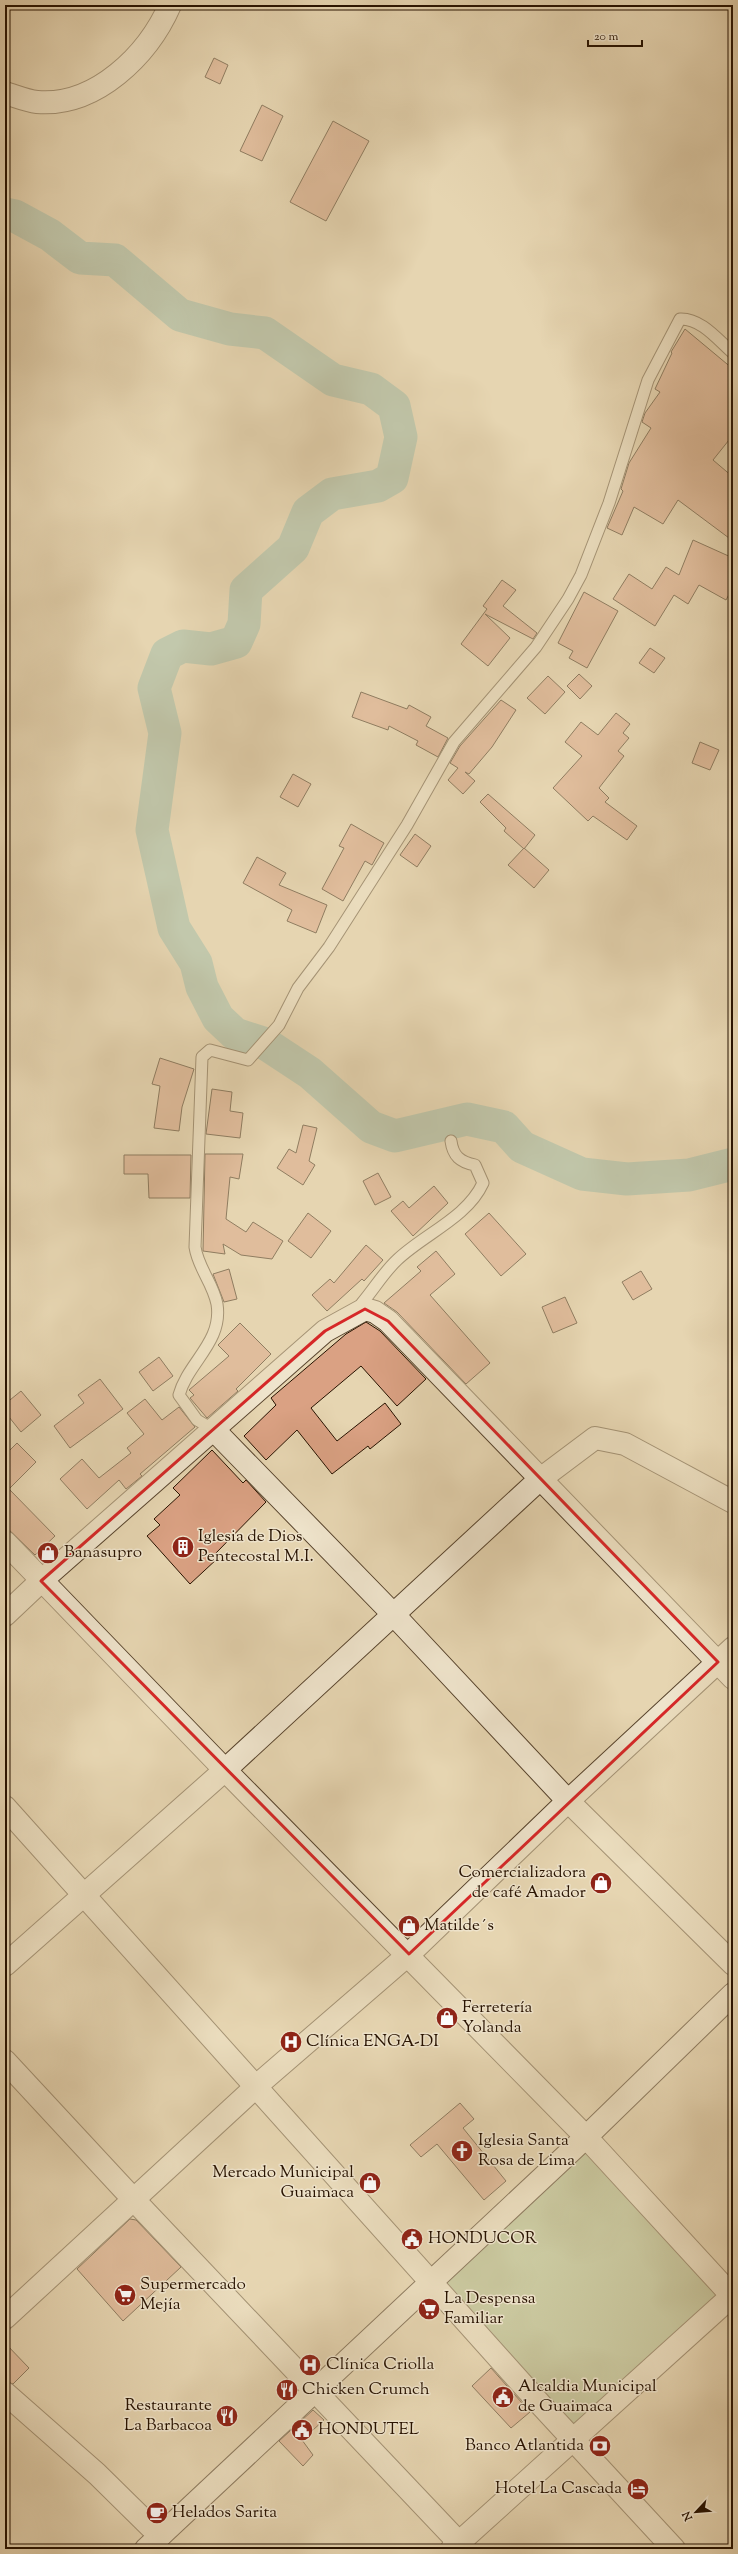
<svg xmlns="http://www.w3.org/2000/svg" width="738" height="2554" font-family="'Sorts Mill Goudy',serif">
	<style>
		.green { fill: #aebe91; stroke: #6a6848 }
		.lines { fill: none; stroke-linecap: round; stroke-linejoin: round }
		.river { stroke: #97b9a7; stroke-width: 33 }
		.building { fill: #daa183; stroke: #271200 }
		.service-casing { stroke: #57432c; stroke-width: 13 }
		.minor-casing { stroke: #57432c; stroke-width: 24 }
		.secondary-casing { stroke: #271200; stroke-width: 24 }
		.service { stroke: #efe4cc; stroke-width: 11 }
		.minor { stroke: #efe4cc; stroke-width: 22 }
		.secondary { stroke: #efe4cc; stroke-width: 22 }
		.marked { fill: none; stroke: #d62828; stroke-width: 3; stroke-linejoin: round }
		.labels { text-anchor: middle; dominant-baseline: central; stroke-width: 3; stroke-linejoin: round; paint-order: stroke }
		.poi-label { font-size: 17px; fill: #271200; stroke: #efe4cc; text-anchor: start }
	</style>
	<rect width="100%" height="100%" fill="#e6d5b1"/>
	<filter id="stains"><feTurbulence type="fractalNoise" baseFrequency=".005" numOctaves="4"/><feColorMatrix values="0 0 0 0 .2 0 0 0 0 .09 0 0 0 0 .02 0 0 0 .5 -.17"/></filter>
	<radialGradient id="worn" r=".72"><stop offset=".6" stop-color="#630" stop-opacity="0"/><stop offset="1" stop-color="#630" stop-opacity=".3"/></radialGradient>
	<polygon class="green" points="586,2149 720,2296 575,2429 440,2282"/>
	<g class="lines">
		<polyline class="river" points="5,214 15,216 50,235 80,258 115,260 180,315 230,329 265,333 333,380 371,389 394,406 401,437 392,478 378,486 332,494 308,512 293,548 246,590 244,624 236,642 211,649 183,646 167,654 154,688 165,733 152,830 174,928 196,963 202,987 218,1018 235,1034 266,1044 310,1073 371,1127 395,1136 467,1119 504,1127 522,1147 582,1174 627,1179 689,1175 733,1164"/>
	</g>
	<g class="building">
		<polygon points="214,58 228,65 220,84 205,77"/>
		<polygon points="262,105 283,116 262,161 240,151"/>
		<polygon points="333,121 369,141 326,221 290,202"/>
		<polygon points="685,329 733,369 733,435 713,460 733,477 733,541 678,500 663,524 634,507 622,535 607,528 623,491 621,489 629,463 651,428 642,422 645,413 660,392 655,389 672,353 671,352"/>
		<polygon points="693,540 733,558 733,587 726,600 699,585 688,604 674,595 655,626 613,599 629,574 652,589 666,567 679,575"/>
		<polygon points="502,580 516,590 503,606 537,633 533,639 485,614 510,638 488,666 461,644 487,609 483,606"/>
		<polygon points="584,592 618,611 587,668 569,658 573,651 558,643"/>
		<polygon points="650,648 665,658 654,673 639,663"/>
		<polygon points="579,674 592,686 580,699 567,686"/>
		<polygon points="548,676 565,692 545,714 527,698"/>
		<polygon points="361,692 407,709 409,705 431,717 426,726 448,738 438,757 416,745 418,741 389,726 388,730 352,717"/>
		<polygon points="501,700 516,710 492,747 469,774 465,772 475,781 463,794 448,780 458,768 450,763 460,746"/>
		<polygon points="616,713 630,724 623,733 629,738 618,751 624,756 599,788 609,798 605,802 637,826 627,840 593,816 588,821 553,788 582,756 565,742 581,722 598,735"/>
		<polygon points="700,742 719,750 710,770 692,763"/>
		<polygon points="293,774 311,784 298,807 280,797"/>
		<polygon points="488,794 535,835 524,849 504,831 506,828 480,802"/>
		<polygon points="351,824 384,843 372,865 365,861 343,901 322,889 344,848 339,846"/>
		<polygon points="415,834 431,846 417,867 400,855"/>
		<polygon points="524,848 549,870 534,888 508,865"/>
		<polygon points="257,857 286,873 279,885 327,905 316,933 287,921 292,910 243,883"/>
		<polygon points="160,1058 194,1069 182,1107 179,1131 154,1128 160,1086 152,1084"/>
		<polygon points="212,1089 232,1092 230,1111 243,1113 240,1138 206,1134"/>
		<polygon points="303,1125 317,1128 309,1161 315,1165 303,1185 277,1168 289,1149 296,1153"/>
		<polygon points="205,1154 243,1154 239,1179 230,1177 226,1219 246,1232 253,1222 283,1241 272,1259 241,1255 223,1244 225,1254 203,1251"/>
		<polygon points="124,1155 191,1155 190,1198 149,1198 148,1174 124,1174"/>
		<polygon points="378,1173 391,1197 375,1205 363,1181"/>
		<polygon points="434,1186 448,1203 413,1236 391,1211 403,1201 409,1208"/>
		<polygon points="308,1213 331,1231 311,1258 288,1241"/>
		<polygon points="489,1213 526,1254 501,1276 465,1234"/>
		<polygon points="366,1245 383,1260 364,1281 362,1279 327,1311 312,1295 330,1279 334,1283"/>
		<polygon points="436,1251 455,1274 430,1295 490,1363 466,1384 397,1312 384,1303 421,1271 417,1267"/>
		<polygon points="229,1269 237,1299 224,1302 213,1274"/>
		<polygon points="641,1271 652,1289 633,1300 622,1282"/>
		<polygon points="565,1297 577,1323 553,1333 542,1307"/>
		<polygon points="366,1322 380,1331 426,1379 397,1406 361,1366 311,1408 337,1441 385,1403 401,1424 370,1449 368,1446 332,1474 297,1430 266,1460 244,1436 276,1405 271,1398 346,1334"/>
		<polygon points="240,1323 271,1354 236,1389 238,1391 207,1418 190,1398 194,1395 189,1390 229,1356 218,1345"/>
		<polygon points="159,1357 173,1376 153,1391 139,1372"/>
		<polygon points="100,1379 123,1409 70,1448 54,1426 84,1403 78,1395"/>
		<polygon points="21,1391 41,1415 21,1432 5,1412 5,1404"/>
		<polygon points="145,1399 162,1420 179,1407 195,1427 140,1474 142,1476 126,1489 119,1480 87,1509 60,1479 82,1459 99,1478 131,1453 127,1448 144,1434 127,1413"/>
		<polygon points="17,1443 36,1462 9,1489 55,1536 35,1555 5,1526 5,1455"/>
		<polygon points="212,1450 243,1483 246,1480 266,1502 215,1554 218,1558 190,1584 147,1536 160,1525 154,1519 180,1495 173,1488"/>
		<polygon points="460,2103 474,2119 463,2128 506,2181 484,2200 437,2144 421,2157 410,2145"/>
		<polygon points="130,2219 136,2220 181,2267 123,2321 77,2269"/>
		<polygon points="5,2343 29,2368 13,2384 5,2381"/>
		<polygon points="491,2368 530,2412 511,2428 472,2386"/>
		<polygon points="313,2410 324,2420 302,2440 313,2455 303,2466 279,2441"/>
	</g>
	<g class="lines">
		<g class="service-casing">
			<g id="service">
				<path d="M365,1309L362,1303C374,1289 384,1272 397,1260C424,1234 467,1218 483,1183L475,1165C460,1162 453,1156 451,1141"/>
				<path d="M214,1430L197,1420L179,1395C188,1362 223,1342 217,1304C213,1283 198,1268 195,1247L202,1057L210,1050L248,1060L279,1025L298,988L329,947L407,825L454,742L536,647L568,599L581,575L609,503L648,380L680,319C701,318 718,340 733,353"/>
			</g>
		</g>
		<g class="minor-casing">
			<g id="minor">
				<path d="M5,93C15,96 27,101 37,102C96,107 148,55 170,5"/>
				<polyline points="214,1430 394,1615 568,1801 733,1964"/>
				<polyline points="5,1542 225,1770 586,2137 733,2297"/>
				<polyline points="5,1615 41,1581 325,1331 365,1309 375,1312 388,1321 733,1678"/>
				<polyline points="5,1807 541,2405 674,2549"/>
				<polyline points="5,1965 225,1770 539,1480 595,1438 625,1444 733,1502"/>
				<polyline points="5,2061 134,2200 465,2549"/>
				<polyline points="5,2318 261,2082 409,1954 568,1801 733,1648"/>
				<polyline points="5,2393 97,2474 160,2536"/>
				<polyline points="452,2549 733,2295"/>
			</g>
		</g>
		<g class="secondary-casing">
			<polyline id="secondary" points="146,2549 586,2137 733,1994"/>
		</g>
		<use href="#service" class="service"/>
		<use href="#minor" class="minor"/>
		<use href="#secondary" class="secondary"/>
	</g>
	<path d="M0 0H738V2554H0ZM365,1309L388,1321L718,1662L409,1954L41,1581L325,1331Z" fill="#e6d5b1" fill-opacity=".55" fill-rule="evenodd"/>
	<path class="marked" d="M365,1309L388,1321L718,1662L409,1954L41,1581L325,1331Z"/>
	<defs>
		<g id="building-disc" transform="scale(1.15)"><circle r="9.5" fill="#8f2418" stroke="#efe4cc"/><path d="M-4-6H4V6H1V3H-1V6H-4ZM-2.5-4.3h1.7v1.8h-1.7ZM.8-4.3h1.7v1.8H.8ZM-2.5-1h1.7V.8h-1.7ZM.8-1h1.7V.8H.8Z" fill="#fff"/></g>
		<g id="shop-disc" transform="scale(1.15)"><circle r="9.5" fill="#8f2418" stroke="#efe4cc"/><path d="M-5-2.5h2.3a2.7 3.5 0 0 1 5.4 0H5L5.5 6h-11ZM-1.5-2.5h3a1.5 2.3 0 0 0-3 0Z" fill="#fff"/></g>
		<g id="hospital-disc" transform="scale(1.15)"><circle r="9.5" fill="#8f2418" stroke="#efe4cc"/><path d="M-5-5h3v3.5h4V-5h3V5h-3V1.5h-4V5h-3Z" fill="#fff"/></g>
		<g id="church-disc" transform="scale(1.15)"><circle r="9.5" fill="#8f2418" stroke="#efe4cc"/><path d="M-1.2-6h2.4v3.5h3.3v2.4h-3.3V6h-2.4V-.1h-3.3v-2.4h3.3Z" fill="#fff"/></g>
		<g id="civic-disc" transform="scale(1.15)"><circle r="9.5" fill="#8f2418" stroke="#efe4cc"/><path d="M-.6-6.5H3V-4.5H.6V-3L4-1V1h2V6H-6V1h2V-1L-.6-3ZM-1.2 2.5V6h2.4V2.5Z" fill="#fff"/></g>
		<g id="supermarket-disc" transform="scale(1.15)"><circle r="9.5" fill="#8f2418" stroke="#efe4cc"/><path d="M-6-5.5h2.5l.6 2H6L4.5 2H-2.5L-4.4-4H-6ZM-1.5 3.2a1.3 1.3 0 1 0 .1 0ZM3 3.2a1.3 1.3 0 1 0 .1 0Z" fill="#fff"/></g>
		<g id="restaurant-disc" transform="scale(1.15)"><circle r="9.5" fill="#8f2418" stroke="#efe4cc"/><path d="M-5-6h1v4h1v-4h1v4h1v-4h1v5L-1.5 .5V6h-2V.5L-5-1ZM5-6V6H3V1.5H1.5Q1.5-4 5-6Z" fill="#fff"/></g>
		<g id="bank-disc" transform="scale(1.15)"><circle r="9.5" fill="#8f2418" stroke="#efe4cc"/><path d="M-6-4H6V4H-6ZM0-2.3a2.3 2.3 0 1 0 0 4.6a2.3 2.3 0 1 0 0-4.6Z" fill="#fff"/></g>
		<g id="hotel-disc" transform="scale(1.15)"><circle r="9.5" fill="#8f2418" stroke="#efe4cc"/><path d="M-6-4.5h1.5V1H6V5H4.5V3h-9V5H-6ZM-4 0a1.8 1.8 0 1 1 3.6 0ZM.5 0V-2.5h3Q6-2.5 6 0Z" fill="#fff"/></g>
		<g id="cafe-disc" transform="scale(1.15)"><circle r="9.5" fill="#8f2418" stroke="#efe4cc"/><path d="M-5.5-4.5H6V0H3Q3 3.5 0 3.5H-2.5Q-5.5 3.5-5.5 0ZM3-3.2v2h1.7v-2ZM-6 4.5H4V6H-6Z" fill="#fff"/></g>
	</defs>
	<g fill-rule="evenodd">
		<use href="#building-disc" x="183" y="1547"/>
		<use href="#shop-disc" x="48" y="1553"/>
		<use href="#shop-disc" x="601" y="1883"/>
		<use href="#shop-disc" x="409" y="1926"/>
		<use href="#shop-disc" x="447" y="2018"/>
		<use href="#hospital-disc" x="291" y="2042"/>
		<use href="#church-disc" x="462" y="2151"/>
		<use href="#shop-disc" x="370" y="2183"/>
		<use href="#civic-disc" x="412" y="2239"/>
		<use href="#supermarket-disc" x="125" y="2295"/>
		<use href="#supermarket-disc" x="429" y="2309"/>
		<use href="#hospital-disc" x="310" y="2365"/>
		<use href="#restaurant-disc" x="287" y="2390"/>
		<use href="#civic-disc" x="503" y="2397"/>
		<use href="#restaurant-disc" x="227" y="2416"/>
		<use href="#civic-disc" x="302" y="2430"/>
		<use href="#bank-disc" x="600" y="2446"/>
		<use href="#hotel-disc" x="638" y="2489"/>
		<use href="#cafe-disc" x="157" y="2513"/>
	</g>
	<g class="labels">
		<g class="poi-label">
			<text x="198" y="1537">Iglesia de Dios<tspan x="198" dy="20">Pentecostal M.I.</tspan></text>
			<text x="64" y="1553">Banasupro</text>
			<text x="586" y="1873" text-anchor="end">Comercializadora<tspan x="586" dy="20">de café Amador</tspan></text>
			<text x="424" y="1926">Matilde´s</text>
			<text x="462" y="2008">Ferretería<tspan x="462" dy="20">Yolanda</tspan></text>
			<text x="306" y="2042">Clínica ENGA-DI</text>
			<text x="478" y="2141">Iglesia Santa<tspan x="478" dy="20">Rosa de Lima</tspan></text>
			<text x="354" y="2173" text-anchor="end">Mercado Municipal<tspan x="354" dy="20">Guaimaca</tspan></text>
			<text x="428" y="2239">HONDUCOR</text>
			<text x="140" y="2285">Supermercado<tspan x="140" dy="20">Mejía</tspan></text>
			<text x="444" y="2299">La Despensa<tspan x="444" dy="20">Familiar</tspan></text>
			<text x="326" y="2365">Clínica Criolla</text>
			<text x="518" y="2387">Alcaldia Municipal<tspan x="518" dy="20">de Guaimaca</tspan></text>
			<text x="302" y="2390">Chicken Crumch</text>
			<text x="212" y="2406" text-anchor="end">Restaurante<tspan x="212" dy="20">La Barbacoa</tspan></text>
			<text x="318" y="2430">HONDUTEL</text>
			<text x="584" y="2446" text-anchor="end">Banco Atlantida</text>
			<text x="622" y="2489" text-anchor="end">Hotel La Cascada</text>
			<text x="172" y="2513">Helados Sarita</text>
		</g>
	</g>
	<rect width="738" height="2554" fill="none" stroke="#e6d5b1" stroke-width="20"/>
	<rect x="6" y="6" width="726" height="2542" fill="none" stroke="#271200" stroke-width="2"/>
	<rect x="10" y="10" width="718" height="2534" fill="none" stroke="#271200"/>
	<g transform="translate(696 2512) rotate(244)" stroke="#efe4cc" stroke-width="3" paint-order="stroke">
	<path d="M0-3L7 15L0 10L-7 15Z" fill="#271200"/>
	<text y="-6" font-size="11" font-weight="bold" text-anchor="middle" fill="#271200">N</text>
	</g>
	<path d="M588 40v6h54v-6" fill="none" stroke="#271200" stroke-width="2"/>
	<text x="594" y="40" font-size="12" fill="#271200" stroke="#efe4cc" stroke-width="3" paint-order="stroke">20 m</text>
	<rect width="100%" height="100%" filter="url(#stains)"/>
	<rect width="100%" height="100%" fill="url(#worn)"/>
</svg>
